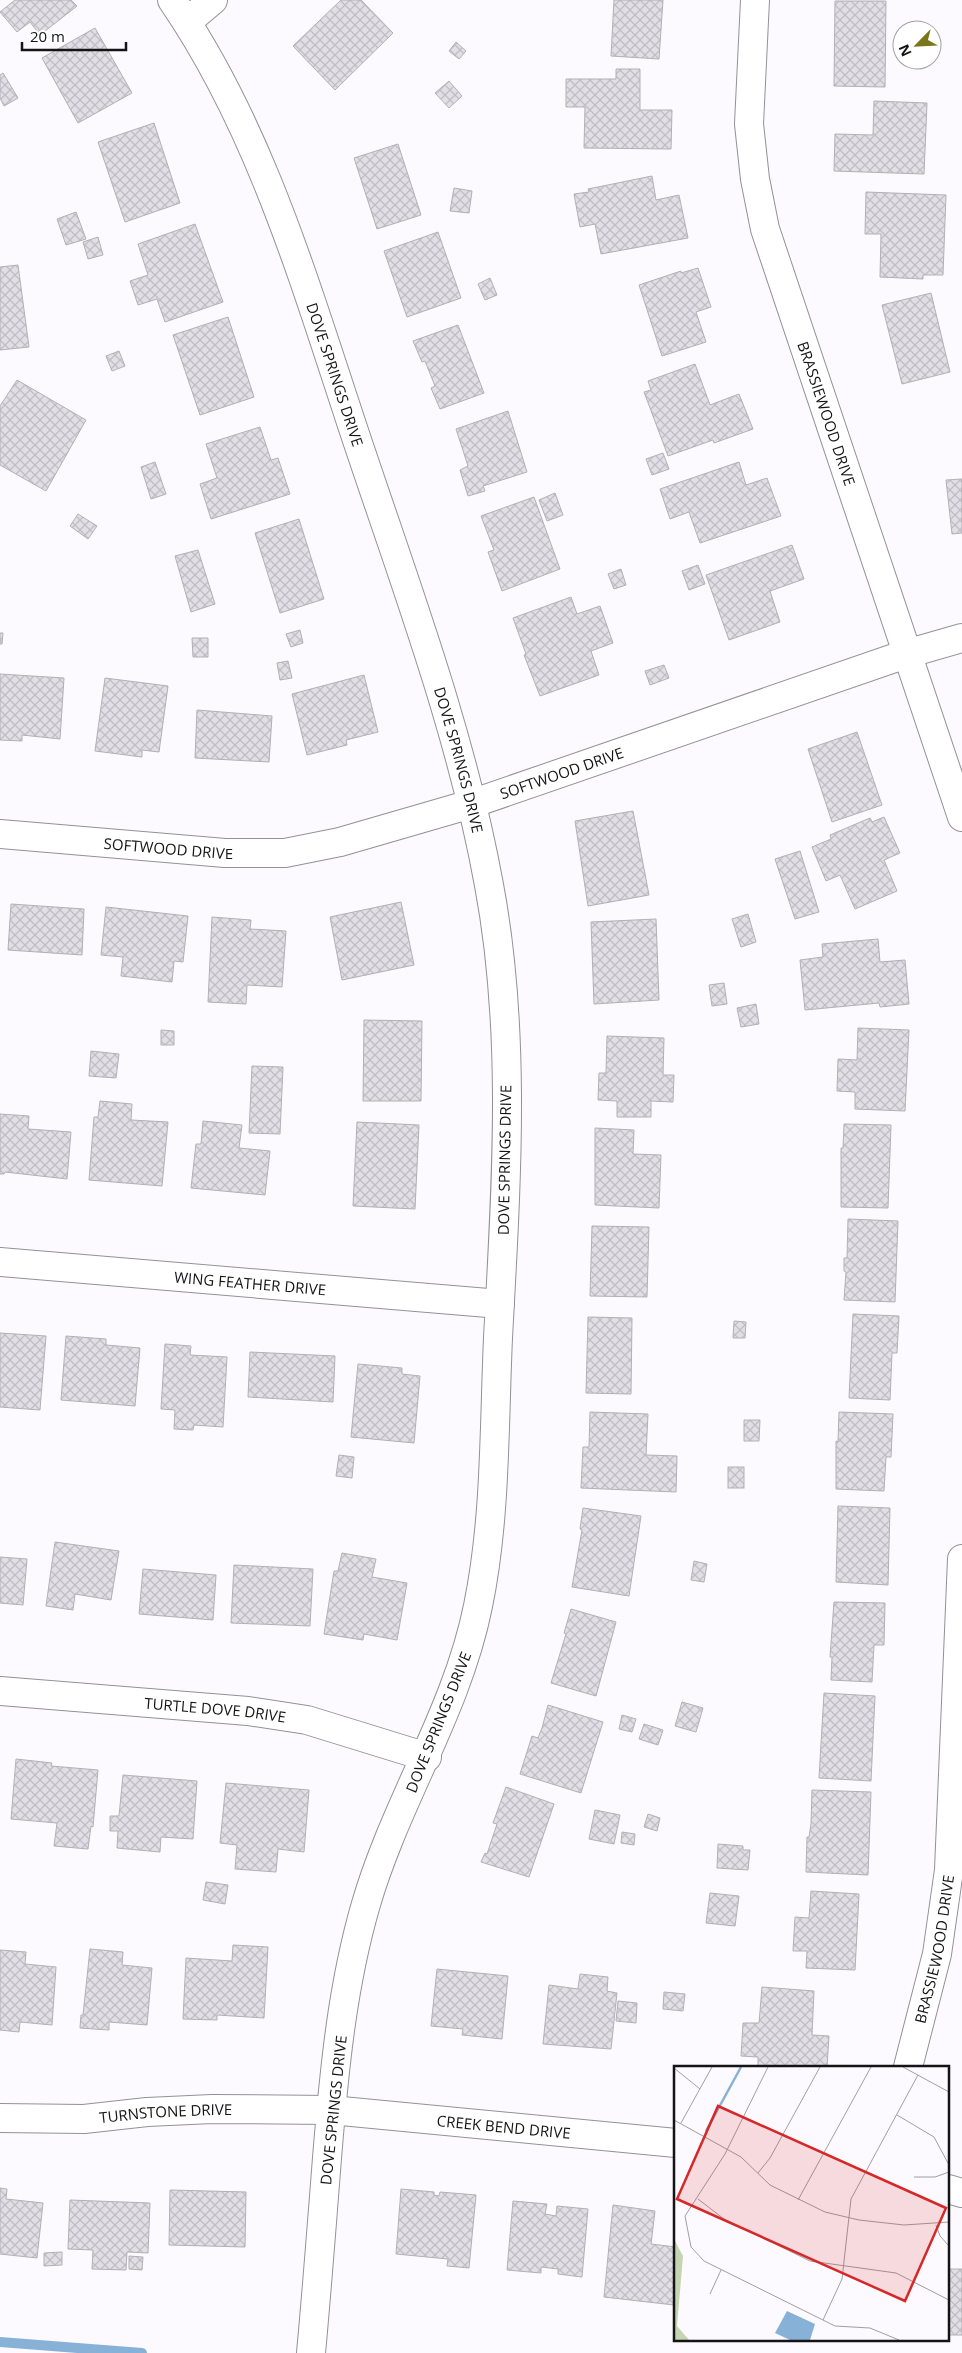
<svg xmlns="http://www.w3.org/2000/svg" width="962" height="2353" font-family="'Open Sans',sans-serif">
	<style>
		.lines { fill: none; stroke-linecap: round; stroke-linejoin: round }
		.stream { stroke: #87b1d7; stroke-width: 10 }
		.building { fill: url(#building-cross-hatch); stroke: #b2b0b6 }
		.minor-casing { stroke: #939197; stroke-width: 30 }
		.minor { stroke: #fff; stroke-width: 28 }
		.labels { text-anchor: middle; dominant-baseline: central; stroke-width: 4; stroke-linejoin: round; paint-order: stroke }
		.street-label { font-size: 15px; fill: #141316; stroke: #fff }
		.inset-river { fill: none; stroke: #87b1d7; stroke-width: 2.5 }
		.inset-road { fill: none; stroke: #9f9ea1; stroke-width: 1 }
		.view { fill: #d62828; fill-opacity: 0.15; stroke: #d62828; stroke-width: 2.5 }
		.inset-edge { fill: none; stroke: #141316; stroke-width: 2.5 }
	</style>
	<defs>
		<pattern id="building-cross-hatch" width="8" height="8" patternUnits="userSpaceOnUse" patternTransform="scale(1.25)"><rect width="8" height="8" fill="#e1dfe5"/><path d="M0 0l8 8M0 8l8-8" fill="none" stroke="#c0bec4"/></pattern>
	</defs>
	<rect width="100%" height="100%" fill="#fcfafe"/>
	<g class="lines">
		<polyline class="stream" points="0,2342 142,2353"/>
	</g>
	<g class="building">
		<polygon points="15,0 71,0 77,6 40,35 30,22 17,32 0,12"/>
		<polygon points="341,0 361,0 393,33 335,90 293,46"/>
		<polygon points="614,0 663,0 659,59 611,56"/>
		<polygon points="835,1 886,1 885,87 834,86"/>
		<polygon points="95,28 132,93 78,123 42,58"/>
		<polygon points="456,42 466,51 459,59 449,51"/>
		<polygon points="616,69 640,69 640,110 672,110 671,149 584,148 585,107 566,107 566,79 616,79"/>
		<polygon points="3,73 18,98 4,106 0,98 0,75"/>
		<polygon points="449,81 462,96 449,108 435,93"/>
		<polygon points="874,101 927,103 924,174 834,171 835,134 873,135"/>
		<polygon points="154,123 180,203 125,222 98,142"/>
		<polygon points="398,144 421,215 377,229 354,158"/>
		<polygon points="652,176 656,200 679,195 688,238 601,254 595,224 580,227 574,194 589,192 588,189"/>
		<polygon points="454,188 472,191 469,213 450,211"/>
		<polygon points="866,192 946,195 943,275 923,275 923,279 880,277 881,234 865,234"/>
		<polygon points="76,212 86,239 66,245 57,219"/>
		<polygon points="195,224 223,302 165,322 157,299 138,305 130,281 148,275 138,244"/>
		<polygon points="438,232 461,298 407,317 384,251"/>
		<polygon points="98,237 103,255 88,259 83,242"/>
		<polygon points="18,265 29,347 0,350 0,267"/>
		<polygon points="698,268 711,307 696,312 706,342 662,356 639,285 681,271 681,273"/>
		<polygon points="490,278 497,295 485,300 478,284"/>
		<polygon points="931,293 950,372 902,384 882,305"/>
		<polygon points="228,317 254,397 200,415 173,335"/>
		<polygon points="458,325 484,393 440,409 431,388 435,386 425,361 422,362 413,341"/>
		<polygon points="119,351 125,366 112,371 106,356"/>
		<polygon points="695,364 710,405 739,394 753,429 714,443 713,440 668,456 644,392 651,390 648,381"/>
		<polygon points="17,380 86,420 46,491 0,465 0,406"/>
		<polygon points="508,411 527,472 483,486 485,491 468,496 460,470 468,466 456,429"/>
		<polygon points="260,427 271,460 278,458 290,494 211,519 200,484 217,478 206,444"/>
		<polygon points="663,453 669,469 652,475 646,459"/>
		<polygon points="155,462 166,494 151,499 141,467"/>
		<polygon points="739,462 746,485 767,478 781,516 700,543 689,512 670,519 660,489"/>
		<polygon points="962,479 962,533 952,534 946,480"/>
		<polygon points="555,493 563,515 547,521 539,500"/>
		<polygon points="534,497 560,569 502,591 488,552 494,550 481,516"/>
		<polygon points="78,514 97,526 88,539 70,526"/>
		<polygon points="299,519 324,599 280,613 255,533"/>
		<polygon points="792,545 804,579 770,591 780,622 729,640 706,575"/>
		<polygon points="198,550 215,604 191,612 175,556"/>
		<polygon points="698,565 705,584 689,590 682,571"/>
		<polygon points="621,569 626,585 614,589 608,574"/>
		<polygon points="571,597 577,614 600,606 613,643 591,651 599,675 540,696 524,655 526,654 513,618"/>
		<polygon points="300,630 303,643 291,647 286,634"/>
		<polygon points="0,633 3,633 2,644 0,644"/>
		<polygon points="192,638 208,638 208,657 193,657"/>
		<polygon points="288,661 292,678 280,680 277,663"/>
		<polygon points="664,665 669,678 650,685 645,671"/>
		<polygon points="0,674 64,678 60,739 22,735 22,741 0,740"/>
		<polygon points="364,675 378,732 346,740 347,745 307,755 292,694"/>
		<polygon points="105,678 168,686 159,752 142,750 142,757 95,751"/>
		<polygon points="197,710 272,716 269,762 195,758"/>
		<polygon points="857,732 882,805 832,822 808,749"/>
		<polygon points="633,811 649,895 588,906 575,821"/>
		<polygon points="884,817 900,853 884,860 897,891 855,909 840,875 826,881 812,847 831,839 830,835 870,818 872,822"/>
		<polygon points="800,851 819,912 795,919 775,859"/>
		<polygon points="401,902 414,965 342,980 330,917"/>
		<polygon points="11,904 84,909 82,955 8,950"/>
		<polygon points="106,907 188,916 183,962 174,961 172,982 121,976 123,957 101,955"/>
		<polygon points="748,914 756,942 741,947 732,919"/>
		<polygon points="212,917 251,920 250,929 286,931 282,987 247,985 246,1004 208,1002"/>
		<polygon points="656,919 659,1000 594,1004 591,922"/>
		<polygon points="878,939 880,962 905,960 909,1004 880,1007 879,1003 805,1010 800,960 823,957 822,944"/>
		<polygon points="724,983 727,1004 712,1006 709,985"/>
		<polygon points="756,1004 759,1024 741,1027 737,1008"/>
		<polygon points="364,1020 422,1021 421,1101 363,1101"/>
		<polygon points="858,1028 909,1030 905,1111 855,1109 855,1092 837,1091 838,1059 857,1060"/>
		<polygon points="161,1030 174,1031 174,1045 161,1045"/>
		<polygon points="607,1036 664,1038 663,1075 674,1075 673,1102 651,1101 651,1117 617,1117 617,1101 598,1100 599,1073 606,1073"/>
		<polygon points="91,1051 119,1054 116,1078 89,1076"/>
		<polygon points="252,1066 283,1067 280,1134 249,1133"/>
		<polygon points="100,1101 132,1104 131,1120 168,1122 162,1186 89,1180 94,1117 98,1117"/>
		<polygon points="0,1114 29,1116 28,1129 71,1132 67,1179 5,1172 4,1174 0,1174"/>
		<polygon points="203,1121 242,1125 239,1148 270,1151 265,1195 191,1188 196,1144 201,1144"/>
		<polygon points="357,1122 419,1125 415,1209 353,1206"/>
		<polygon points="844,1124 891,1125 888,1208 841,1207 841,1148 843,1148"/>
		<polygon points="595,1128 634,1130 633,1154 661,1155 659,1208 595,1205"/>
		<polygon points="848,1219 898,1221 895,1302 844,1300 846,1272 844,1271 844,1258 847,1258"/>
		<polygon points="592,1226 649,1227 647,1297 590,1296"/>
		<polygon points="853,1314 899,1316 897,1353 892,1353 890,1400 849,1398"/>
		<polygon points="588,1317 632,1318 631,1394 586,1393"/>
		<polygon points="734,1321 746,1322 745,1338 733,1338"/>
		<polygon points="0,1333 46,1336 40,1410 0,1407"/>
		<polygon points="66,1336 106,1339 106,1345 140,1348 135,1406 61,1400"/>
		<polygon points="165,1344 191,1346 190,1355 227,1357 223,1427 194,1425 193,1430 174,1429 175,1410 161,1409"/>
		<polygon points="250,1352 335,1356 333,1402 248,1397"/>
		<polygon points="358,1364 402,1368 402,1374 420,1376 414,1443 351,1437"/>
		<polygon points="590,1412 648,1414 646,1455 677,1456 676,1492 581,1488 583,1447 589,1447"/>
		<polygon points="839,1412 893,1414 891,1457 886,1457 884,1491 836,1489 836,1441 838,1442"/>
		<polygon points="744,1420 760,1420 759,1441 744,1441"/>
		<polygon points="339,1455 354,1457 352,1478 336,1476"/>
		<rect x="728" y="1467" width="16" height="21"/>
		<polygon points="838,1506 890,1508 888,1585 836,1582"/>
		<polygon points="583,1508 641,1516 629,1596 572,1587 582,1530 580,1529"/>
		<polygon points="55,1542 119,1551 111,1600 75,1594 73,1610 46,1606"/>
		<polygon points="342,1553 376,1559 372,1577 407,1583 397,1640 364,1634 363,1640 324,1634 334,1571 338,1571"/>
		<polygon points="0,1557 27,1559 23,1605 0,1603"/>
		<polygon points="694,1561 707,1564 704,1582 691,1580"/>
		<polygon points="234,1565 313,1569 310,1626 231,1623"/>
		<polygon points="143,1569 216,1575 213,1620 139,1614"/>
		<polygon points="834,1602 885,1603 884,1645 874,1645 872,1682 831,1680 832,1657 830,1657"/>
		<polygon points="571,1609 616,1622 596,1696 551,1683 566,1634 564,1633"/>
		<polygon points="824,1693 875,1696 871,1781 819,1778"/>
		<polygon points="682,1702 703,1708 696,1732 675,1726"/>
		<polygon points="548,1705 603,1722 581,1793 520,1774 532,1736 538,1738 542,1728"/>
		<polygon points="622,1715 636,1719 632,1732 619,1729"/>
		<polygon points="644,1724 663,1730 658,1745 639,1739"/>
		<polygon points="16,1759 52,1763 51,1766 98,1770 93,1827 91,1826 88,1849 54,1846 57,1823 11,1819"/>
		<polygon points="123,1775 197,1781 193,1839 161,1837 160,1852 117,1848 118,1831 110,1831 110,1816 119,1816"/>
		<polygon points="226,1783 309,1790 304,1852 278,1849 276,1872 235,1869 237,1845 220,1843"/>
		<polygon points="506,1787 554,1804 529,1877 481,1862 485,1853 487,1854 497,1824 493,1823"/>
		<polygon points="812,1790 871,1792 868,1875 806,1872 807,1837 809,1837 811,1824"/>
		<polygon points="595,1810 620,1815 614,1844 589,1839"/>
		<polygon points="648,1814 660,1818 657,1831 644,1827"/>
		<polygon points="622,1832 635,1834 634,1845 621,1843"/>
		<polygon points="718,1844 743,1846 743,1850 750,1850 748,1870 717,1868"/>
		<polygon points="206,1882 228,1885 225,1904 203,1900"/>
		<polygon points="811,1891 859,1894 855,1970 806,1968 807,1951 793,1951 795,1917 809,1918"/>
		<polygon points="710,1893 739,1896 735,1926 706,1923"/>
		<polygon points="233,1945 268,1947 264,2018 217,2015 217,2020 183,2019 186,1958 232,1961"/>
		<polygon points="90,1949 123,1952 122,1965 152,1968 147,2025 109,2022 109,2030 80,2028 81,2015 83,2015"/>
		<polygon points="0,1950 26,1952 25,1964 56,1967 52,2025 20,2022 19,2032 0,2030"/>
		<polygon points="437,1969 508,1976 502,2039 462,2035 463,2029 431,2026"/>
		<polygon points="580,1974 608,1977 607,1991 617,1993 611,2049 543,2044 549,1985 578,1989"/>
		<polygon points="762,1987 814,1991 812,2035 829,2036 827,2067 758,2067 758,2057 741,2056 743,2023 759,2023"/>
		<polygon points="664,1992 685,1994 683,2011 663,2009"/>
		<polygon points="618,2001 637,2003 636,2023 616,2021"/>
		<polygon points="0,2188 7,2189 6,2199 43,2203 37,2258 0,2254"/>
		<polygon points="401,2189 434,2192 434,2195 439,2196 440,2192 476,2195 469,2268 447,2266 448,2259 396,2254"/>
		<polygon points="170,2190 246,2192 245,2247 169,2245"/>
		<polygon points="70,2200 150,2203 148,2253 127,2252 126,2270 92,2269 93,2250 68,2249"/>
		<polygon points="513,2201 547,2204 545,2214 556,2216 557,2206 588,2209 582,2277 558,2274 558,2269 541,2267 541,2273 507,2270"/>
		<polygon points="613,2205 655,2211 651,2244 676,2247 674,2305 604,2297"/>
		<polygon points="62,2252 62,2265 44,2266 44,2253"/>
		<polygon points="129,2256 143,2257 142,2270 129,2269"/>
		<rect x="948" y="2269" width="14" height="66"/>
	</g>
	<g class="lines">
		<g class="minor-casing">
			<g id="minor">
				<path id="s1" d="M172,0C258,125 302,274 349,416C400,571 460,725 489,885C517,1034 506,1188 498,1338C494,1426 496,1519 478,1606C457,1711 396,1801 366,1904C342,1986 334,2072 327,2158C322,2223 317,2288 311,2353"/>
				<path id="s2" d="M755,0L749,124L755,179L765,229L962,817"/>
				<polyline points="187,22 213,0"/>
				<path id="s3" d="M0,834L225,853H285L340,842L471,804L906,654L962,638"/>
				<path id="s4" d="M0,1262L500,1304"/>
				<path id="s5" d="M0,1691L248,1711L307,1720L427,1757"/>
				<path id="s6" d="M908,2067L937,1954L949,1870L962,1559"/>
				<path id="s7" d="M0,2118L84,2119L147,2112L212,2109L331,2110L676,2143"/>
				<polyline points="948,2189 962,2193"/>
			</g>
		</g>
		<use href="#minor" class="minor"/>
	</g>
	<g class="labels">
		<g class="street-label">
			<text stroke="none"><textPath href="#s1" startOffset="410">DOVE SPRINGS DRIVE</textPath></text>
			<text stroke="none"><textPath href="#s2" startOffset="425">BRASSIEWOOD DRIVE</textPath></text>
			<text stroke="none"><textPath href="#s1" startOffset="815">DOVE SPRINGS DRIVE</textPath></text>
			<text stroke="none"><textPath href="#s3" startOffset="574">SOFTWOOD DRIVE</textPath></text>
			<text stroke="none"><textPath href="#s3" startOffset="169">SOFTWOOD DRIVE</textPath></text>
			<text transform="translate(504 1160) rotate(-89)">DOVE SPRINGS DRIVE</text>
			<text stroke="none"><textPath href="#s4" startOffset="251">WING FEATHER DRIVE</textPath></text>
			<text stroke="none"><textPath href="#s5" startOffset="216">TURTLE DOVE DRIVE</textPath></text>
			<text transform="translate(438 1722) rotate(-68)">DOVE SPRINGS DRIVE</text>
			<text stroke="none"><textPath href="#s6" startOffset="121">BRASSIEWOOD DRIVE</textPath></text>
			<text transform="translate(333 2110) rotate(-84)">DOVE SPRINGS DRIVE</text>
			<text stroke="none"><textPath href="#s7" startOffset="166">TURNSTONE DRIVE</textPath></text>
			<text stroke="none"><textPath href="#s7" startOffset="505">CREEK BEND DRIVE</textPath></text>
		</g>
	</g>
	<g transform="translate(674 2066)">
		<rect width="275" height="275" fill="#fcfafe"/>
		<path d="M0,173L9,190L3,260L15,274H0Z" fill="#c5d4b1"/>
		<path d="M113,245L141,258L136,274H116L101,267Z" fill="#87b1d7"/>
		<path class="inset-river" d="M32,65L67,1"/>
		<path class="inset-road" d="M94,1L51,88L11,150L17,181L30,195L161,260L196,262L225,274M229,1L275,26M0,2L26,23M223,49L260,71L275,99M0,54L67,91L96,119L151,146L185,154L230,159L275,156M7,57L38,1M84,107L96,92L146,1M240,111H261L275,106M24,133L50,153L136,195L222,207L275,234M124,134L197,1M262,159L266,170L275,180M36,228L47,204M149,254L168,213L177,133L244,9"/>
		<path class="view" d="M44,40L272,142L231,235L3,133Z"/>
		<rect width="275" height="275" class="inset-edge"/>
	</g>
	<g transform="translate(917 45) rotate(246)"><circle r="24" fill="#ffffff" stroke="#a1a1a2"/>
	<path d="M0-4L9 19L0 12L-9 19Z" fill="#7a761b"/>
	<text y="-8" font-size="14" font-weight="bold" text-anchor="middle" fill="#141316">N</text>
	</g>
	<path d="M22 42v8h104v-8" fill="none" stroke="#141316" stroke-width="2.5"/>
	<text x="30" y="42" font-size="15" fill="#141316" stroke="#ffffff" stroke-width="4" paint-order="stroke">20 m</text>
</svg>
